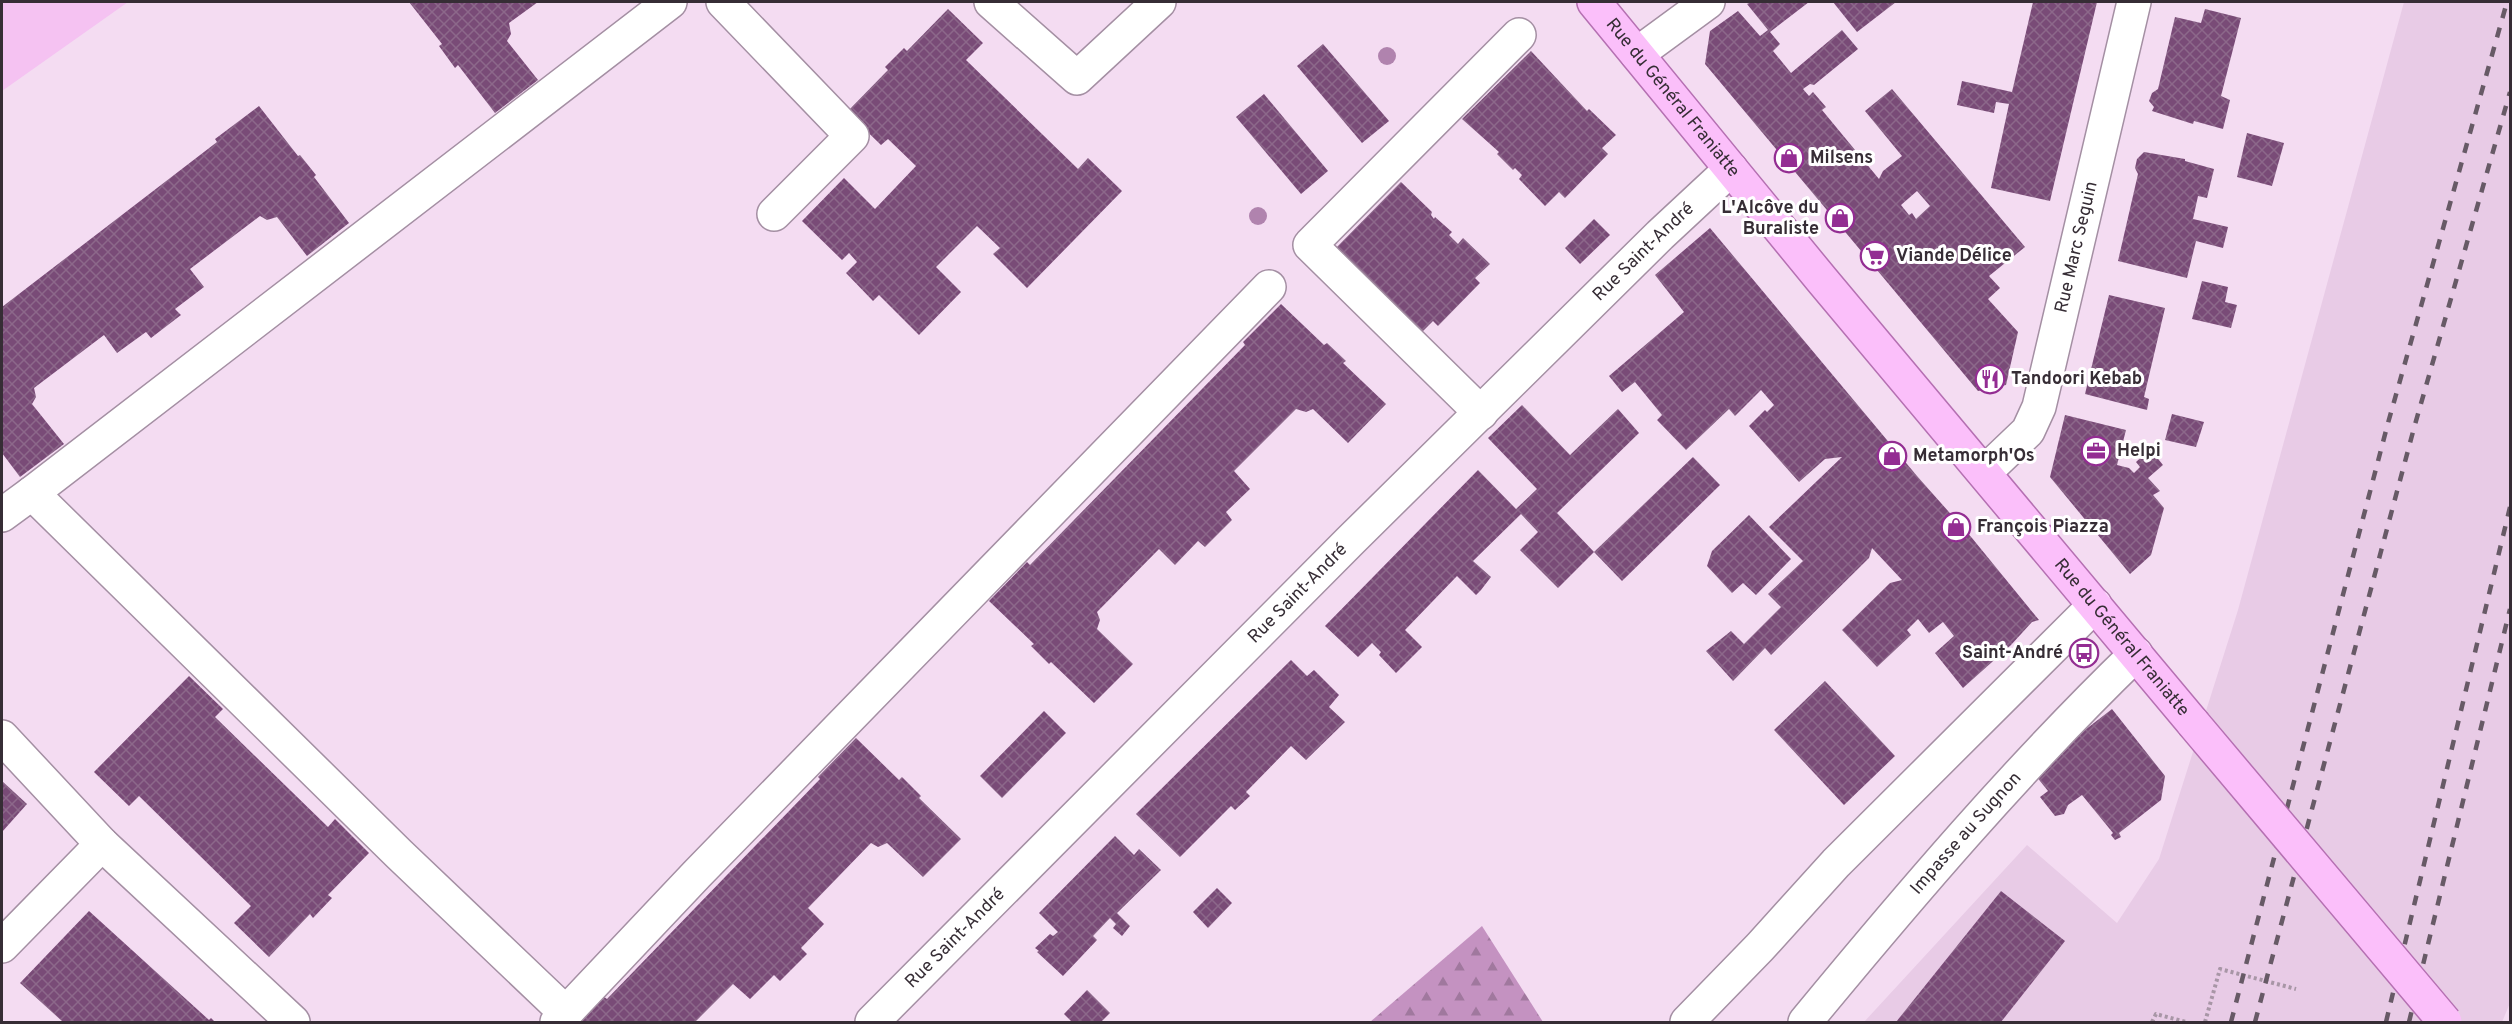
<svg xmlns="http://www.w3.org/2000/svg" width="2512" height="1024" font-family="Overpass,sans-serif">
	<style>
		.built { fill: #e8cbe6 }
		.green { fill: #f5c2f2 }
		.forest { fill: url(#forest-firs) }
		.building { fill: url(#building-cross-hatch); fill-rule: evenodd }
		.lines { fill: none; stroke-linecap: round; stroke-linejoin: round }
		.minor-casing { stroke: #a48fa3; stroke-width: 36 }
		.major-casing { stroke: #b570b2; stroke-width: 36 }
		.path { stroke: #a896a6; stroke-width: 4; stroke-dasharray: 3 3; stroke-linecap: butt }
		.minor { stroke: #fff; stroke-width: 33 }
		.major { stroke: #fbbffa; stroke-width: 33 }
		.rail { stroke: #675a66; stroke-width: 4.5; stroke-dasharray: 10 10; stroke-linecap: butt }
		.major-bridge-casing { stroke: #b570b2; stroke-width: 36; stroke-linecap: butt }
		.major-bridge { stroke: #fbbffa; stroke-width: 33 }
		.tree { fill: #b083ae }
		.labels { text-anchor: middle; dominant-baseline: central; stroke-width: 6; stroke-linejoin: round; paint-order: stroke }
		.street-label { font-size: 18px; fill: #362d35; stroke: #fff }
		.poi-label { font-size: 18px; font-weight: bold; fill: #362d35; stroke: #fff; text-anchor: start }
	</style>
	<defs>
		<pattern id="forest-firs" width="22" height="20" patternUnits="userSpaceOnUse" patternTransform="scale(1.5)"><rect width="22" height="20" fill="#c492c1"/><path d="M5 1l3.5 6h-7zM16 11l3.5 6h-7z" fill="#a0789e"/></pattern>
		<pattern id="building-cross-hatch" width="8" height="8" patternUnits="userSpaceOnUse" patternTransform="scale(1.5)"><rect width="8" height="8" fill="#794b77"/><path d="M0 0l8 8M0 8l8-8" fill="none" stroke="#8c688a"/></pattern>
	</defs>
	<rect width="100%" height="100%" fill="#f4dcf2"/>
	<polygon class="built" points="2404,2 2510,2 2510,1003 2502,1022 1864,1022 2027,845 2117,923 2159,859 2238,610"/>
	<polygon class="green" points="2,2 128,2 2,91"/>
	<polygon class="forest" points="1482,926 1543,1022 1370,1022"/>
	<g class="building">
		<polygon points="409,2 538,2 509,23 511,34 507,41 538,80 495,113 458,65 455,68 439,46 442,44"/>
		<path d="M1751,2H1809L1770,32L1780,44L1773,51L1791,73L1842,30L1858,49L1814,85L1810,84L1803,89L1809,96L1813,92L1826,107L1822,110L1879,179L1883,171L1902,156L1865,111L1892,89L2025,247L1989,276L2000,288L1988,299L2018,332L2006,385L1978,391L1705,64L1710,31L1738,11L1760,36L1768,30L1747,4ZM1917,191L1930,206L1916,219L1912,213L1909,215L1901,205Z"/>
		<polygon points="1833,2 1896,2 1857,32"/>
		<polygon points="2033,2 2097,2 2050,201 1991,188 2009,104 1996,102 1994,113 1957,105 1962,81 2012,92"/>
		<polygon points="948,9 983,43 966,60 1078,169 1088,158 1122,191 1027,288 993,254 1000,248 977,226 936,267 961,292 919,335 879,295 873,301 846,273 857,262 849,253 842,260 802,221 844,178 875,209 916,166 888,139 881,145 847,112 888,70 885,67 904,48 907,51"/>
		<polygon points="2205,9 2241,18 2221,96 2230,100 2223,129 2194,121 2193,124 2152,111 2154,107 2149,101 2152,93 2158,89 2175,17 2201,23"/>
		<polygon points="1323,44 1389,121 1362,143 1297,66"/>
		<polygon points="1531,51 1587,111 1589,109 1616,135 1602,148 1608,154 1565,198 1559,192 1545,206 1519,179 1522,175 1515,168 1513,170 1497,154 1499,152 1462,119"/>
		<polygon points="1264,94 1328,171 1301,194 1236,117"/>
		<polygon points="259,106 298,156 300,155 316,175 314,177 349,223 307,256 277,217 267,220 260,216 190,269 204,287 175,309 181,315 151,338 146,332 117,353 104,335 34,388 36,397 32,404 64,444 20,477 2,453 2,307 217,142 215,139"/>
		<polygon points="2247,133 2284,143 2272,186 2237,177"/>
		<polygon points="2144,152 2185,159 2185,161 2214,169 2207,198 2198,196 2193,219 2228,227 2223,248 2196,241 2187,278 2118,261 2138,174 2135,168 2137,159"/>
		<polygon points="1401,182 1432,212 1431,215 1434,219 1435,217 1452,232 1449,235 1458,244 1463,238 1490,264 1475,278 1480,283 1438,326 1433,321 1420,334 1333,251"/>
		<polygon points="1594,219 1610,235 1580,264 1565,248"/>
		<polygon points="1710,228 1917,476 1972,538 2039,620 2032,622 2011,645 1963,688 1935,653 1954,636 1943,622 1929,633 1918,619 1907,630 1911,635 1877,667 1842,630 1890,583 1902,580 1872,548 1869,558 1771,655 1765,648 1733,681 1706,651 1731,631 1744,644 1781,607 1768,594 1803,561 1769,527 1842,457 1825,459 1799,482 1749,426 1765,410 1767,412 1774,405 1761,390 1735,416 1729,409 1686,450 1657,420 1662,415 1635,382 1622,392 1609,376 1684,312 1655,275"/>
		<polygon points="2202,281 2228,287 2225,302 2237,305 2231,328 2192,319"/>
		<polygon points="2109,295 2165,308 2144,397 2149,399 2147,410 2085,394"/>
		<polygon points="1281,304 1324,345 1327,343 1346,361 1343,363 1386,404 1348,443 1313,409 1306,412 1296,409 1234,471 1250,489 1226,512 1232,520 1205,547 1198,541 1175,565 1159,549 1097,612 1100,620 1097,629 1133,664 1094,703 1051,662 1049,664 1031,646 1034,644 989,601 1027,562 1030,565 1245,345 1243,342"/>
		<polygon points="1522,405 1570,455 1618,409 1639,433 1557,513 1594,552 1558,588 1520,550 1538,532 1521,514 1473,561 1491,577 1481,590 1476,595 1457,576 1405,630 1422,647 1396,673 1379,655 1381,652 1372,643 1358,657 1325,626 1478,470 1516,509 1537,489 1488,438"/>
		<polygon points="2172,414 2204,422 2196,447 2165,440"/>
		<polygon points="2065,415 2126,430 2117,465 2129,468 2134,473 2140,467 2136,462 2150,449 2163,465 2148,478 2160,491 2153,495 2164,508 2151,555 2130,574 2050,477"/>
		<polygon points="1693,457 1720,485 1622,581 1594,552"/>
		<polygon points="1749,515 1791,559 1756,595 1743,583 1732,593 1707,566 1712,551"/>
		<polygon points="1291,660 1307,676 1314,670 1339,695 1329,707 1345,722 1306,760 1291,746 1246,792 1250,796 1235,810 1231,806 1180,857 1136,814"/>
		<polygon points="189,676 223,709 215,717 328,827 335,819 369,853 328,895 332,898 313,918 310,914 269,957 234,923 251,906 139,796 129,806 94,772"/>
		<polygon points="1825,681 1895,756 1844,805 1774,730"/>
		<polygon points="2112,709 2165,776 2161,800 2119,833 2121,837 2115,840 2111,835 2113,833 2082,795 2068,805 2064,814 2055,816 2040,797 2048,791 2032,771"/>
		<polygon points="1044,711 1066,733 1002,798 980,776"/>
		<polygon points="856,738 899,780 902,777 921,796 919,798 961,839 923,877 887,843 878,847 871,843 808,908 824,924 801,948 807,954 780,981 774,975 750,999 733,984 695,1022 577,1022 603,996 607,999 820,779 818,777"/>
		<polygon points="2,781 27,804 2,832"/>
		<polygon points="1115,836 1134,855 1139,849 1161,870 1117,913 1130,926 1122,936 1113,928 1116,924 1110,918 1093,936 1097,940 1063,976 1037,952 1039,951 1035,948 1050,934 1053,936 1058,932 1039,913"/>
		<polygon points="1217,888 1232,903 1208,928 1193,912"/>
		<polygon points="2001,891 2065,941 2001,1022 1896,1022"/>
		<polygon points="89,911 209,1020 211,1018 215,1022 63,1022 20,983"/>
		<polygon points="1087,990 1110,1013 1101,1022 1072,1022 1064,1014"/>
	</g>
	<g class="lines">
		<g class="minor-casing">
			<g id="minor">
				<polyline points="723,2 852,136 774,214"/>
				<polyline points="991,2 1077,78 1159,2"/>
				<polyline points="1637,54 1708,2"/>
				<polyline points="1481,413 1310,245 1519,35"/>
				<path id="s1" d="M1985,472L2028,431L2039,407L2134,2"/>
				<polyline points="32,493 670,2"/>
				<polyline points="2,515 32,493 399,854 566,1013"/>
				<polyline points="2,737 102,844 293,1022"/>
				<polyline points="2,946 102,844"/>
				<polyline points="557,1022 697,874 1269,287"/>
				<path id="s2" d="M872,1022L1350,541L1660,235L1731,169"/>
				<polyline points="1687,1022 1760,947 1836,863 2095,605"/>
				<path id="s3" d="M1805,1022C1909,896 2018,768 2136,654"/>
			</g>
		</g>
		<g class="major-casing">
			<g id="major">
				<path id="s4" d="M1594,2L1822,280L2193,723"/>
			</g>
		</g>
		<g class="path">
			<polyline points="2152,1022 2156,1014 2186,1022"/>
			<polyline points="2205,1022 2220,969 2296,989"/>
		</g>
		<use href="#minor" class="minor"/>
		<use href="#major" class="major"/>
		<g class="rail">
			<polyline points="2231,1022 2388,423 2507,2"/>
			<polyline points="2255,1022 2414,428 2510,92"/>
			<polyline points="2386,1022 2510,507"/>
			<polyline points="2409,1022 2510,609"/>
		</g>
		<g class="major-bridge-casing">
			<polyline id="major-bridge" points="2193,723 2445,1022"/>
		</g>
		<use href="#major-bridge" class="major-bridge"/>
	</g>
	<g class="tree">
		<circle cx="1387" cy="56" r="9"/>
		<circle cx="1258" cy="216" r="9"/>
	</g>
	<defs>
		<g id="shop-ring" transform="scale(1.5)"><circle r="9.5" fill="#fff" stroke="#932d92" stroke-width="1.5"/><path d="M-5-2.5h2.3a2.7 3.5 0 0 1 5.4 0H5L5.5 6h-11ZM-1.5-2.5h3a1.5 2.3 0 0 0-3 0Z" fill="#932d92"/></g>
		<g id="supermarket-ring" transform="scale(1.5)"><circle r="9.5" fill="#fff" stroke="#932d92" stroke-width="1.5"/><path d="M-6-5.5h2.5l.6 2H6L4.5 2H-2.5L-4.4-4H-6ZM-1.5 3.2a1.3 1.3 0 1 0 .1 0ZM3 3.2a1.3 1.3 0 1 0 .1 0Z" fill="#932d92"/></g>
		<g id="restaurant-ring" transform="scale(1.5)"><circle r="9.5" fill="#fff" stroke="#932d92" stroke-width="1.5"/><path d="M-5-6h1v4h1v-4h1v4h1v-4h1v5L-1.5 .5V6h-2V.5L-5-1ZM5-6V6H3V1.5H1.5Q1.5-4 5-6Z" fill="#932d92"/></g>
		<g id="office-ring" transform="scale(1.5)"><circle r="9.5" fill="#fff" stroke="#932d92" stroke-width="1.5"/><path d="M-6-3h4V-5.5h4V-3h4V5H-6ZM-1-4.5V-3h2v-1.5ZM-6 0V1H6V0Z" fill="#932d92"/></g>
		<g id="bus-ring" transform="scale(1.5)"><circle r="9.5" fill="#fff" stroke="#932d92" stroke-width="1.5"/><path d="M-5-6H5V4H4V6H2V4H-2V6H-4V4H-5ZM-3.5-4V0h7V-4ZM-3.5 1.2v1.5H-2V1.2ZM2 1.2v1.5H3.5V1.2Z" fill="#932d92"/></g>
	</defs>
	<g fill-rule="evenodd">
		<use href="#shop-ring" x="1789" y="158"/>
		<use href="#shop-ring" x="1840" y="218"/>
		<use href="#supermarket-ring" x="1875" y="256"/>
		<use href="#restaurant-ring" x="1990" y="379"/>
		<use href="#office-ring" x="2096" y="451"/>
		<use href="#shop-ring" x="1892" y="456"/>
		<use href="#shop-ring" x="1956" y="527"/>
		<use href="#bus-ring" x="2084" y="653"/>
	</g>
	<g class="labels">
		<g class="street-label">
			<text stroke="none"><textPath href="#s4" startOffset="124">Rue du Général Franiatte</textPath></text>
			<text stroke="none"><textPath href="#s1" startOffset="250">Rue Marc Seguin</textPath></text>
			<text stroke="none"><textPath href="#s2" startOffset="1090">Rue Saint-André</textPath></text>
			<text stroke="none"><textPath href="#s2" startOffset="604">Rue Saint-André</textPath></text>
			<text stroke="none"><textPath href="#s4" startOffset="826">Rue du Général Franiatte</textPath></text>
			<text stroke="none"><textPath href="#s3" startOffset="248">Impasse au Sugnon</textPath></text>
			<text stroke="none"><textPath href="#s2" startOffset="118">Rue Saint-André</textPath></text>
		</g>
		<g class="poi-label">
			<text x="1810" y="158">Milsens</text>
			<text x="1819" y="208" text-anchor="end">L'Alcôve du<tspan x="1819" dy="21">Buraliste</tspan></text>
			<text x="1896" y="256">Viande Délice</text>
			<text x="2011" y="379">Tandoori Kebab</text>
			<text x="2117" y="451">Helpi</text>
			<text x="1913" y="456">Metamorph'Os</text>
			<text x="1977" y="527">François Piazza</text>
			<text x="2063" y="653" text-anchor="end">Saint-André</text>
		</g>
	</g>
	<rect width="2512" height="1024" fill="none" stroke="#362d35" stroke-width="6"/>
</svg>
